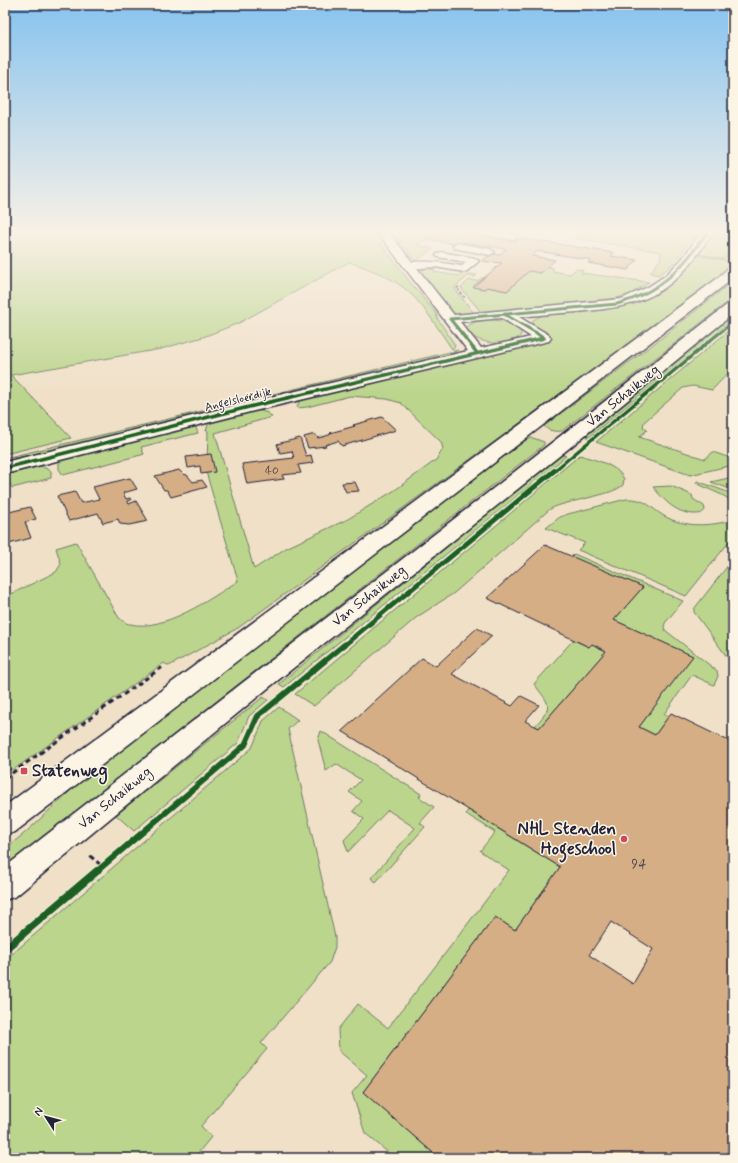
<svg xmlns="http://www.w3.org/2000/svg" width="738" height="1163" font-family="Mynerve,sans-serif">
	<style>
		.green { fill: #bbd58d; stroke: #6e7c64 }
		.building { fill: #d5ae86; stroke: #22223b; fill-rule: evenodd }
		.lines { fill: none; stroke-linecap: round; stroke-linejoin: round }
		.lane-casing { stroke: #22223b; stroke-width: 3 }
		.street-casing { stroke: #22223b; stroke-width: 3 }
		.secondary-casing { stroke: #22223b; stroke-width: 3 }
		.path-far1 { stroke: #22223b; stroke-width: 1.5; stroke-dasharray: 2.5 1.5; stroke-linecap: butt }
		.path { stroke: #22223b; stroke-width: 3; stroke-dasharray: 5 3.5; stroke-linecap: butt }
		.lane { fill: #fcf5e5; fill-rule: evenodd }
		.street { fill: #fcf5e5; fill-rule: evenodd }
		.secondary { fill: #fcf5e5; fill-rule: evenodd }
		.cycleway-far4-casing { stroke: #fcf5e5; stroke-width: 4.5 }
		.cycleway-far3-casing { stroke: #fcf5e5; stroke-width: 5.5 }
		.cycleway-far2-casing { stroke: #fcf5e5; stroke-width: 8 }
		.cycleway-far1-casing { stroke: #fcf5e5; stroke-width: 8 }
		.cycleway-casing { stroke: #fcf5e5; stroke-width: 10 }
		.cycleway-far4 { stroke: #1b5e20; stroke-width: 3 }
		.cycleway-far3 { stroke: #1b5e20; stroke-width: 3.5 }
		.cycleway-far2 { stroke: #1b5e20; stroke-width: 5 }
		.cycleway-far1 { stroke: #1b5e20; stroke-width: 6 }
		.cycleway { stroke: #1b5e20; stroke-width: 8 }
		.poi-dot { fill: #d1495b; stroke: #fcf5e5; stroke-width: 1.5 }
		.labels { text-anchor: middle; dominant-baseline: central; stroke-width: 3; stroke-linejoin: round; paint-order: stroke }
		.far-street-label { font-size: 12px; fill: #22223b; stroke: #fcf5e5 }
		.number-label { font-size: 12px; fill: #4f454e }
		.street-label { font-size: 14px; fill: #22223b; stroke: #fcf5e5 }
		.near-number-label { font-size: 14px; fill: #4f454e }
		.near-poi-label { font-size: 17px; font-weight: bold; fill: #22223b; stroke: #fcf5e5; text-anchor: start }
	</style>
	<rect width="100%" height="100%" fill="#f0e0c8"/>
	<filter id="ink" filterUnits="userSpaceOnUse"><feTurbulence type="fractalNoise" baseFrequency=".025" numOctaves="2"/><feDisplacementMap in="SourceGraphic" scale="8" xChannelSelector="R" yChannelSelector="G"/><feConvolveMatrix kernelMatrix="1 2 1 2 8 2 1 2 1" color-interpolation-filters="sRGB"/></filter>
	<g filter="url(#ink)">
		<g class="green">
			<path d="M5,230H378L386,241L380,244L383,246L410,282L438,316H436L455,345L454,348L452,349C437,328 422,300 400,285C384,274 367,268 349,262L239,323L203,337L161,349L11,375L71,438L5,454V417L9,413L5,411Z"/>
			<polygon points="392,230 421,230 436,233 417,245 433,249 415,261"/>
			<polygon points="583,230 699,230 671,266 659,275 650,273 660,260 661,252 574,238"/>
			<polygon points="716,230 733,230 733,248 724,259 698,254"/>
			<path d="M697,255L728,261L729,268L688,301L238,628L169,666L164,663L13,770L11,769L5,773V597L56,572L61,564L56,548L76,542L119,618C122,620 126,624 130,624C164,632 210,599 238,581L204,465L207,463L208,431H206L209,422L257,410L268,413L272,417L215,433L254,569L286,548L348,519L395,490L436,460L443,449L441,442L401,403L387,399L350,396L307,407L298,408L297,406L301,399L553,338L535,326L532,323L533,320L543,315C605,309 657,311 697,255Z"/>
			<polygon points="428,267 432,267 429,269 435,270 434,272 458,276 464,273 477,275 475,277 468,276 454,288 474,313 454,315 420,272"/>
			<polygon points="548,267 554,268 552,271 570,274 576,269 583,270 581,273 649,282 631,294 606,301 481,312 461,288 469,280 477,281 481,278 484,278 473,287 484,289 487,287 507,291 529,271 541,273"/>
			<path d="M733,281V298L562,431C556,432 548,431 544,426L664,336Z"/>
			<polygon points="733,314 733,319 589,437 587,437 589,431"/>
			<path d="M489,319L511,323L521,329V335C508,349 476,344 465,330L467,326L475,322Z"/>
			<polygon points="733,327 733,368 712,390 693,386 683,388 644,422 643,427 647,430 639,437 705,459 713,452 733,459 733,465 690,475 596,442"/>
			<polygon points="458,350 451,354 22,457 5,458"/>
			<polygon points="195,425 198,433 141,447 144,454 141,455 63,475 59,469 59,461"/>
			<polygon points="529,438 533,438 544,442 544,445 5,867 5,849 26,832 114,750"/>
			<polygon points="563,455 566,456 284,687 279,684 557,457"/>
			<path d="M580,455C594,460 617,464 624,479L623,485C612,496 567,500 550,509L454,593L417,617L314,706L295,694Z"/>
			<polygon points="41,466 51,471 51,478 12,488 6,475"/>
			<polygon points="733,477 733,490 711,482"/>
			<polygon points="697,481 733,494 733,502 724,496 696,483"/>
			<path d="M671,486L692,495L693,499L704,506L705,510C702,514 699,514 694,514C675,513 664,500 653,487Z"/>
			<path d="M626,499C646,498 649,507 664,516C685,528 711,526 733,520V537L686,596L578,550L585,543L546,528L560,517L568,514Z"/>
			<polygon points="574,554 683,601 665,623 664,627 665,630 717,671 718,676 714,685 692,675 664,714 669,716 655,735 639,727 692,656 614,620 643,587 571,557"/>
			<polygon points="733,559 733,595 731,598 733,600 733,665 694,612 694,609"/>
			<path d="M573,640L589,647L592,644L606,651L539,728L535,726C554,705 550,705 534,684Z"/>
			<polygon points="263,697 268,700 249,716 238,743 134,831 116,815"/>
			<polygon points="279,707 298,720 288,729 335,937 335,947 330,962 261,1043 267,1049 201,1126 211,1137 194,1158 5,1158 5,960 252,748 263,721"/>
			<polygon points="321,731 421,794 419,797 434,807 420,823 425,827 376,882 371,878 415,828 388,810 348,852 344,840 364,819 353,811 362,801 349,792 361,780 336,764 326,771 318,740"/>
			<polygon points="468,810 560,867 515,930 495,917 363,1092 439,1158 400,1158 391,1155 365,1133 352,1093 367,1075 339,1051 338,1029 358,1004 388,1028 509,870 480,851 495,832 466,814"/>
		</g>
		<g class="building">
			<polygon points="438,231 461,235 464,232 517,241 520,238 614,253 611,256 637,260 628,270 588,263 591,260 538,251 532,256 555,260 541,273 529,271 507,291 487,287 484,289 473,287 502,263 482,261 491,254 499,255 506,249 465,242 461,245 426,239"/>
			<polygon points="382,417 396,430 342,446 338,441 325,445 326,446 308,448 304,437 315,434 318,438 326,436 331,434 330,433 355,426 353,425"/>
			<polygon points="300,438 306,456 311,455 313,463 298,465 301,473 282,475 284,479 247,484 242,464 294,458 292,451 280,453 277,444"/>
			<polygon points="211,454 215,472 201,474 200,466 188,468 186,457"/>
			<polygon points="179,470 183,474 187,475 193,482 202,480 207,487 171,497 167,490 164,490 155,476"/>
			<polygon points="130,478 137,489 123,493 126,499 130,498 131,500 127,501 129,504 136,501 148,521 129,525 120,524 118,519 103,523 98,513 69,521 57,496 75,492 81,503 99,499 93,487"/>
			<polygon points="355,482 359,491 346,492 342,483"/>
			<polygon points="30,507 36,519 25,522 31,538 5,545 5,513"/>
			<path d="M545,545L643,587L614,620L693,656L639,727L655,735L671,713L733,743V1158H439L363,1092L495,917L515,930L560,867L342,731L422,658L436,666L477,628L492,636L452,674L512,706L521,696L539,705L525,721L539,728L606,651L592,644L589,647L487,598ZM611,922L653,949L633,984L589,955Z"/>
		</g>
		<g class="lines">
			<g class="lane-casing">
				<g id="lane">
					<path d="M468,230C480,230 509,229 517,237L513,240L472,233Z"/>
					<polygon points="457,243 490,249 495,252 490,255 454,248 453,246 454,244"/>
					<path d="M441,252L474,258L479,261L467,271L464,272L435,267L408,269L403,266C412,257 450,264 462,266L466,262L438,257L436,255Z"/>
				</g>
			</g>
			<g class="street-casing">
				<path id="street" d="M376,230H387L454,315L621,299L648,287L665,276L682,259L703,230H714C704,245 694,261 681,274C650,305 618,308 577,312C557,313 538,315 519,317L549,335L551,338L549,341L254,411L5,474V462L253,401L468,351ZM502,318L531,337L481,348L460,322Z"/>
			</g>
			<g class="secondary-casing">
				<g id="secondary">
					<polygon points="733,266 733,277 726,284 15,832 5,835 5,806 718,278 729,267"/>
					<path d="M733,303V314L568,449L267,689L16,896L5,900V867C246,679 489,494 728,304Z"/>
				</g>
			</g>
			<polyline class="path-far1" points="459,287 457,288 465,298"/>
			<g class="path">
				<polyline points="5,778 164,666"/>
				<polyline points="90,856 102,866"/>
			</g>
			<use href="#lane" class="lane"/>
			<use href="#street" class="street"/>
			<use href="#secondary" class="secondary"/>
			<g class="cycleway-far4-casing">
				<g id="cycleway-far4">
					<polyline points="504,314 540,335"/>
					<path d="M463,335L450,319L617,304C664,291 682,267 709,230"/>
					<polyline points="717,335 733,322"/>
				</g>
			</g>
			<g class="cycleway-far3-casing">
				<g id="cycleway-far3">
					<polyline points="462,334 477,353"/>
					<polyline points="5,468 253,406 544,338 538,334"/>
					<polyline points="554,471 718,334"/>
				</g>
			</g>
			<g class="cycleway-far2-casing">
				<polyline id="cycleway-far2" points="343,646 555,470"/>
			</g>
			<g class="cycleway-far1-casing">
				<polyline id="cycleway-far1" points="96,872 245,745 258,716 344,645"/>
			</g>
			<g class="cycleway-casing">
				<polyline id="cycleway" points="5,949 97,871"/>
			</g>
			<use href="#cycleway-far4" class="cycleway-far4"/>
			<use href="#cycleway-far3" class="cycleway-far3"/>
			<use href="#cycleway-far2" class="cycleway-far2"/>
			<use href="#cycleway-far1" class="cycleway-far1"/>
			<use href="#cycleway" class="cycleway"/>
		</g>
	</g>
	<linearGradient id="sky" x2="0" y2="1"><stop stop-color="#87c3ef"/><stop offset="0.59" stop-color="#f8f1e6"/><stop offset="1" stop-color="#f8f1e6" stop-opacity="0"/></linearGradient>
	<rect width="738" height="393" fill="url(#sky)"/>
	<g class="poi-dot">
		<rect x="20" y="767" width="8" height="8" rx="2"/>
		<circle cx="624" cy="839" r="4"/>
	</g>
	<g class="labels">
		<g class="far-street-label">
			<text transform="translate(238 400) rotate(-14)">Angelsloërdijk</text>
		</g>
		<g class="number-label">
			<text x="272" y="471">40</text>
		</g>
		<g class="street-label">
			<text transform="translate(623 396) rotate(-39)">Van Schaikweg</text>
			<text transform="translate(369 596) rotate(-38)">Van Schaikweg</text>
			<text transform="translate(115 798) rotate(-39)">Van Schaikweg</text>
		</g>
		<g class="near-number-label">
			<text x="639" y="864">94</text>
		</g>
		<g class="near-poi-label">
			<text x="32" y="771">Statenweg</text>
			<text x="616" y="829" text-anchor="end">NHL Stenden<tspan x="616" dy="20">Hogeschool</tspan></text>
		</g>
	</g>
	<rect width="738" height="1163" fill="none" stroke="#fcf5e5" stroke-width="20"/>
	<rect x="10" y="10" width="718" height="1143" fill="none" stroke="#22223b" stroke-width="1.5" filter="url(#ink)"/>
	<g transform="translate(46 1117) rotate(306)" stroke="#fcf5e5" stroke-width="3" paint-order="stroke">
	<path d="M0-3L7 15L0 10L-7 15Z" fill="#22223b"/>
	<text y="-6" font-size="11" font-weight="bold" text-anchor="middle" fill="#22223b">N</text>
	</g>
</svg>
